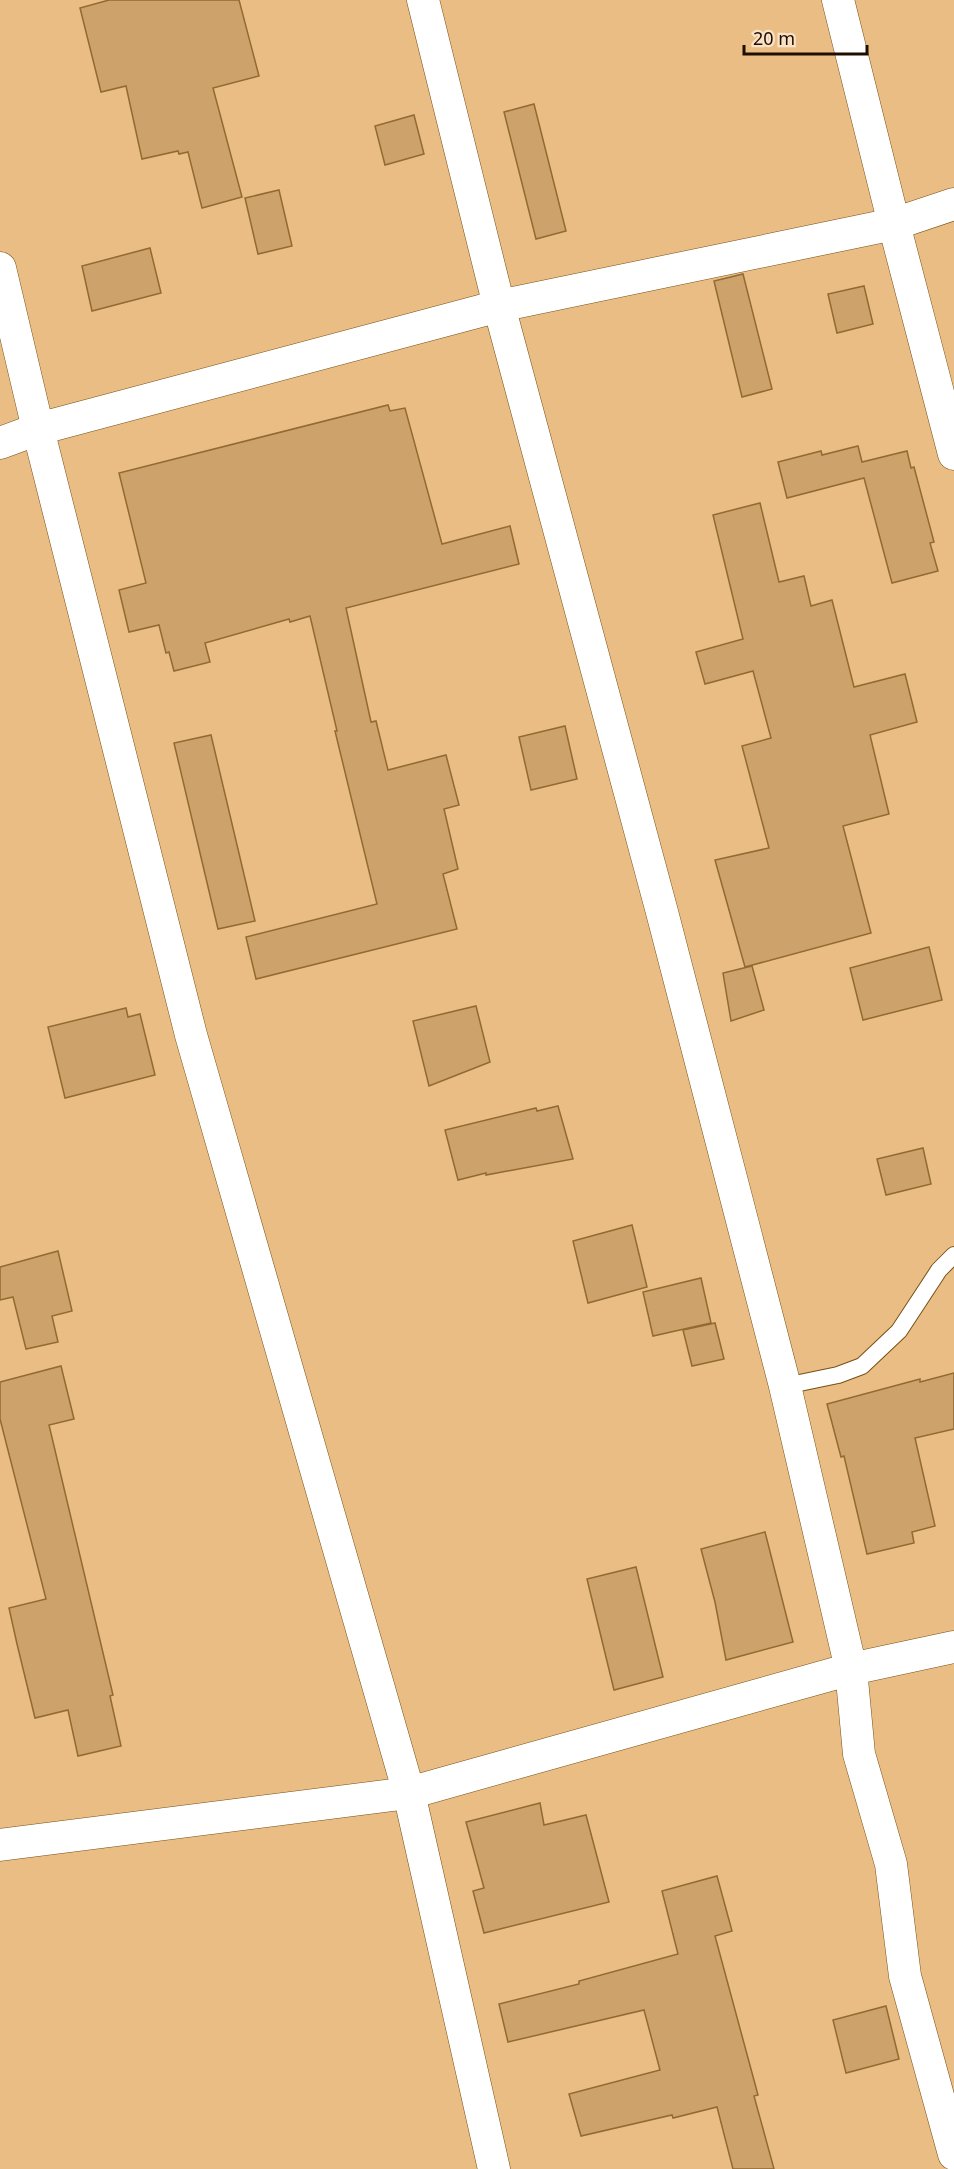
<svg xmlns="http://www.w3.org/2000/svg" width="954" height="2169" font-family="'Noto Sans',sans-serif">
	<style>
		.building { fill: #cea36b; stroke: #926a32; stroke-width: 1.5 }
		.lines { fill: none; stroke-linecap: round; stroke-linejoin: round }
		.service-casing { stroke: #775014; stroke-width: 18 }
		.minor-casing { stroke: #775014; stroke-width: 33 }
		.service { stroke: #fff; stroke-width: 16 }
		.minor { stroke: #fff; stroke-width: 32 }
	</style>
	<rect width="100%" height="100%" fill="#e9bd84"/>
	<g class="building">
		<polygon points="109,0 239,0 259,76 213,88 242,197 202,208 188,152 179,154 178,151 142,159 126,86 101,92 80,8"/>
		<polygon points="534,104 566,231 536,239 504,112"/>
		<polygon points="414,115 424,154 385,165 375,126"/>
		<polygon points="279,190 292,246 258,254 245,198"/>
		<polygon points="150,248 161,293 92,311 82,266"/>
		<polygon points="743,274 772,389 742,397 714,281"/>
		<polygon points="864,286 873,324 837,333 828,294"/>
		<polygon points="388,405 390,411 405,408 442,544 510,526 519,564 346,608 371,722 376,721 388,770 446,755 459,805 444,809 458,869 443,874 457,929 256,979 246,937 377,904 335,731 337,731 310,616 290,622 289,619 205,643 210,662 174,671 169,652 166,653 159,625 129,632 119,590 146,583 119,473"/>
		<polygon points="858,446 862,462 907,451 911,468 914,467 934,542 930,543 938,571 892,583 864,478 787,498 778,462 821,451 822,455"/>
		<polygon points="760,503 779,582 804,576 811,606 832,600 854,687 905,674 917,722 870,735 889,814 843,826 871,933 745,967 715,860 769,848 742,746 771,738 753,671 705,684 696,652 743,639 713,515"/>
		<polygon points="565,726 577,779 531,790 519,737"/>
		<polygon points="211,735 255,921 218,929 174,743"/>
		<polygon points="929,947 942,1000 863,1020 850,968"/>
		<polygon points="752,966 764,1010 731,1021 723,973"/>
		<polygon points="476,1006 490,1062 429,1086 413,1021"/>
		<polygon points="126,1008 128,1017 140,1014 155,1075 65,1098 48,1027"/>
		<polygon points="558,1106 573,1159 486,1175 486,1173 458,1180 445,1130 536,1108 537,1111"/>
		<polygon points="923,1148 931,1184 886,1195 877,1159"/>
		<polygon points="632,1225 647,1287 588,1303 573,1241"/>
		<polygon points="58,1251 72,1311 52,1316 58,1342 26,1349 13,1297 0,1300 0,1267"/>
		<polygon points="701,1278 711,1323 653,1336 643,1292"/>
		<polygon points="715,1323 724,1359 692,1366 683,1330"/>
		<polygon points="61,1366 74,1419 49,1425 113,1695 110,1696 121,1746 78,1756 68,1710 35,1718 17,1644 9,1608 46,1599 0,1419 0,1382"/>
		<polygon points="954,1373 954,1429 915,1438 935,1526 912,1532 914,1543 867,1554 844,1456 841,1457 827,1404 920,1379 920,1382"/>
		<polygon points="765,1532 793,1642 726,1660 715,1602 701,1549"/>
		<polygon points="636,1567 663,1677 614,1690 587,1579"/>
		<polygon points="540,1803 544,1825 586,1815 609,1902 484,1933 473,1891 484,1888 466,1822"/>
		<polygon points="717,1876 732,1931 715,1936 758,2095 754,2096 774,2169 733,2169 717,2107 673,2118 672,2115 581,2136 569,2094 660,2070 644,2010 508,2042 499,2004 579,1984 579,1981 678,1954 662,1891"/>
		<polygon points="886,2006 899,2059 846,2073 833,2020"/>
	</g>
	<g class="lines">
		<g class="service-casing">
			<polyline id="service" points="785,1386 838,1375 862,1366 899,1331 939,1270 954,1255"/>
		</g>
		<g class="minor-casing">
			<g id="minor">
				<polyline points="423,0 499,306 662,912 785,1386 851,1669 859,1754 891,1864 905,1976 954,2154"/>
				<polyline points="838,0 894,224 954,454"/>
				<polyline points="0,268 38,429 191,1035 409,1793 494,2169"/>
				<polyline points="0,443 38,429 499,306 894,224 954,204"/>
				<polyline points="0,1845 409,1793 851,1669 954,1647"/>
			</g>
		</g>
		<use href="#service" class="service"/>
		<use href="#minor" class="minor"/>
	</g>
	<path d="M744 45v9h123v-9" fill="none" stroke="#1e0e00" stroke-width="3"/>
	<text x="753" y="45" font-size="18" fill="#1e0e00" stroke="#f9e2c6" stroke-width="4.5" paint-order="stroke">20 m</text>
</svg>
